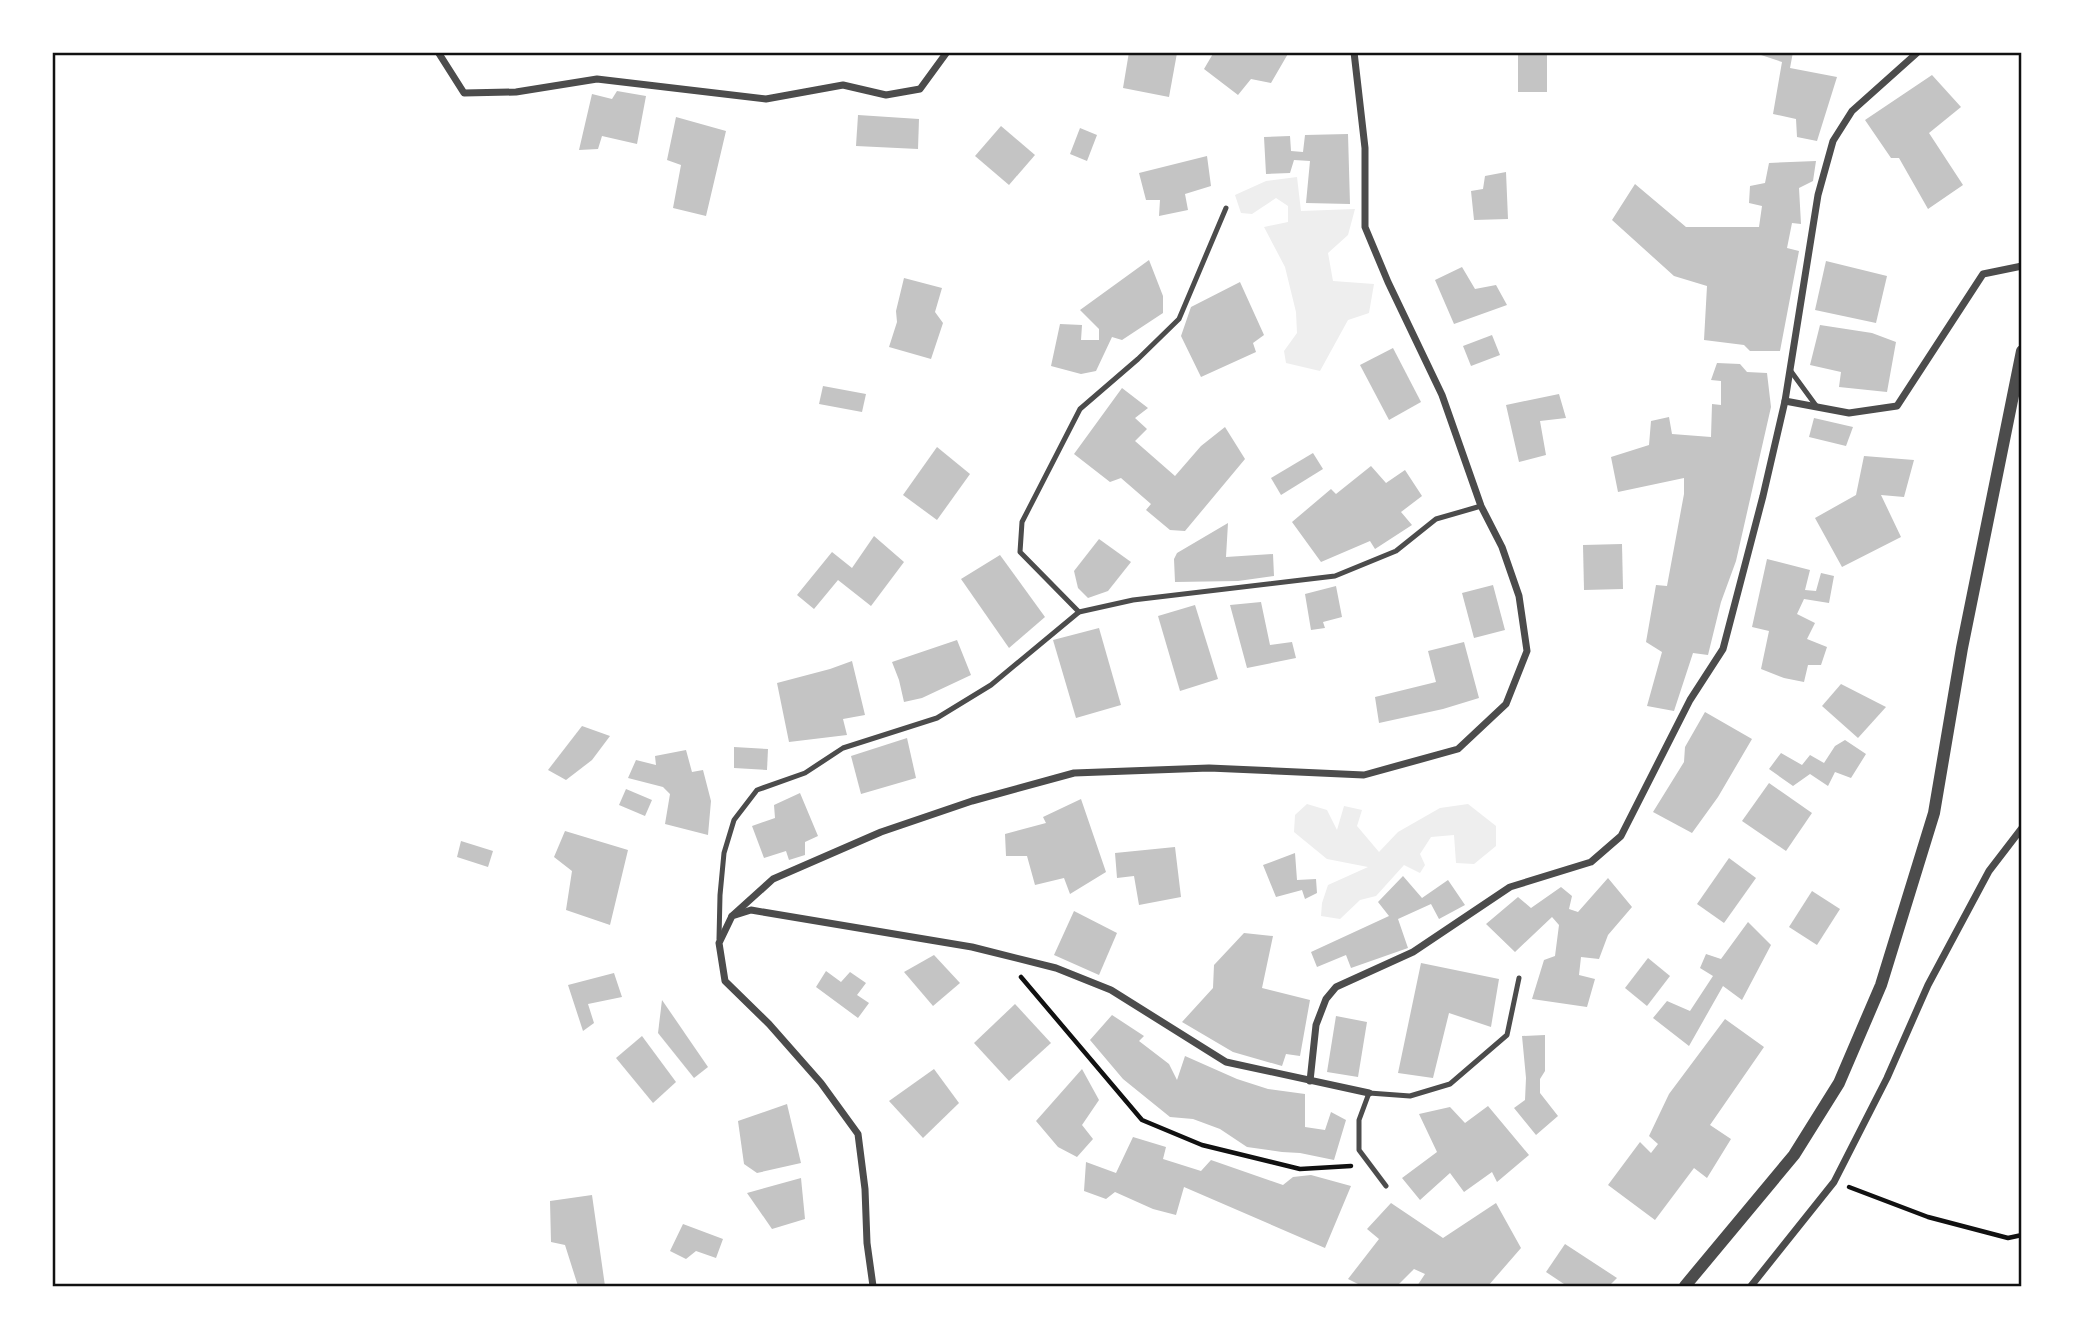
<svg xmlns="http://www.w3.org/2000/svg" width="2074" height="1339" font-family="Inter,sans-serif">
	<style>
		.green { fill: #eee }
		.building { fill: #c4c4c4 }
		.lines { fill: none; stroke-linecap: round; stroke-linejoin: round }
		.path { stroke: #111; stroke-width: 4.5 }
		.service { stroke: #4c4c4c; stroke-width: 5 }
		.minor { stroke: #4c4c4c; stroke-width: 7 }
		.tertiary { stroke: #4c4c4c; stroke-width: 12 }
		.neatline { fill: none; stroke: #111; stroke-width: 2.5 }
	</style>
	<rect width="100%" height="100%" fill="#fff"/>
	<g class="green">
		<polygon points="1297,177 1301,211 1355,209 1348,235 1328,253 1333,281 1374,284 1369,313 1348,320 1320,371 1286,363 1284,351 1297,333 1296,312 1285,267 1264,227 1288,222 1288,206 1276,198 1252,214 1241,213 1235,195 1266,181"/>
		<polygon points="1307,804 1327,810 1337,830 1344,806 1362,810 1357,826 1379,852 1398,832 1440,808 1468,804 1496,826 1496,846 1474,864 1456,863 1454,835 1431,837 1420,854 1425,865 1420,873 1404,865 1376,896 1360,900 1340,919 1321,916 1322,903 1328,885 1368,867 1327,859 1294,832 1295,815"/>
	</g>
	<g class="building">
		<polygon points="1129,52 1177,53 1169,97 1123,88"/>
		<polygon points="1214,52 1289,52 1271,83 1251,79 1238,95 1204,69"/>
		<rect x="1518" y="52" width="29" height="40"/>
		<polygon points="1761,52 1793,52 1790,68 1837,77 1817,141 1797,137 1796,119 1773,114 1782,62 1761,55"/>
		<polygon points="1932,75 1961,107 1929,133 1963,185 1928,209 1899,158 1891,158 1865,120"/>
		<polygon points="617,91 646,96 637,144 602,136 598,149 579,150 592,94 612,99"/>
		<polygon points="858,115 919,119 918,149 856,146"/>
		<polygon points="676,117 726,131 706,216 673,208 681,165 667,160"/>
		<polygon points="1001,126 1035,155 1009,185 975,156"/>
		<polygon points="1080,128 1097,135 1087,161 1070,154"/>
		<polygon points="1348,134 1350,204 1306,203 1310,161 1294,160 1290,173 1266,174 1264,137 1290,136 1291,151 1303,152 1305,135"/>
		<polygon points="1207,156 1211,186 1185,194 1188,210 1159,216 1160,200 1146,200 1139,173"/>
		<polygon points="1816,161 1813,181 1799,188 1801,224 1792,223 1787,248 1799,251 1780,351 1750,351 1744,345 1704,340 1707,286 1674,276 1612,220 1635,184 1686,227 1759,227 1762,206 1749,203 1750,186 1765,183 1769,163"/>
		<polygon points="1506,172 1508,219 1474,220 1471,191 1483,189 1485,176"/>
		<polygon points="1149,260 1163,296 1163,313 1122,340 1112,337 1096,371 1081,374 1051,366 1060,324 1082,325 1081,340 1099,340 1099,329 1080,310"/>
		<polygon points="1826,261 1887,276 1876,323 1815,310"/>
		<polygon points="1462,267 1475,289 1496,285 1507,305 1454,324 1435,280"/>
		<polygon points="904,278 942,288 935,312 943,323 931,359 889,347 897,322 896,311"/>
		<polygon points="1240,282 1264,335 1253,343 1256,352 1201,377 1181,336 1191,307"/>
		<polygon points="1820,325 1872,333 1896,342 1887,392 1839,387 1841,372 1810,365"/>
		<polygon points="1492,335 1500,355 1471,366 1463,346"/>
		<polygon points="1393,348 1421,402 1389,420 1360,365"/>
		<polygon points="1717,363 1740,364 1747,372 1767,373 1771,407 1736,561 1721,602 1708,655 1693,653 1674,711 1647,706 1662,652 1646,642 1656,585 1667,586 1684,494 1684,478 1618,492 1611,457 1649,445 1651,421 1669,417 1672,434 1711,437 1712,404 1721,405 1721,381 1711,380"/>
		<polygon points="823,386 866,394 862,412 819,404"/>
		<polygon points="1122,388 1148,408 1135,418 1147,429 1135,441 1175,476 1201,446 1225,427 1245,459 1185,531 1170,530 1146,510 1151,504 1121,478 1110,482 1074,454"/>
		<polygon points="1559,394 1566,418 1540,421 1546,455 1519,462 1506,405"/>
		<polygon points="1814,418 1853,427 1846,446 1809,437"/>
		<polygon points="937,447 970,474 937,520 903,495"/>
		<polygon points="1313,453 1323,469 1281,495 1271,478"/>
		<polygon points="1864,456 1914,460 1904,497 1881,495 1901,537 1842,567 1815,518 1856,495"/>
		<polygon points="1371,466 1386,483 1405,470 1422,496 1401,512 1412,525 1375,549 1370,541 1321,562 1292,522 1331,489 1336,494"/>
		<polygon points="1228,523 1226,557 1273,554 1274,576 1238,581 1175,582 1174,559 1177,553"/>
		<polygon points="874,536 904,562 871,606 838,580 814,609 797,595 832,552 852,568"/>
		<polygon points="1099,539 1131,562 1108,591 1088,598 1078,588 1074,571"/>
		<polygon points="1622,544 1623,589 1584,590 1583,545"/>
		<polygon points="1000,555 1045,617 1009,648 961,579"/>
		<polygon points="1767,559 1810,570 1805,590 1816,591 1821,573 1834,576 1829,603 1804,599 1797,614 1815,623 1807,639 1827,647 1821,665 1808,665 1804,682 1784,678 1761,669 1769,631 1752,627"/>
		<polygon points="1493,585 1505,630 1474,638 1462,593"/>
		<polygon points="1336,586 1342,617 1323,622 1325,628 1311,630 1305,594"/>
		<polygon points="1261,602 1270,645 1292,642 1296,658 1247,668 1230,605"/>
		<polygon points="1195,605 1218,679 1180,691 1158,616"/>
		<polygon points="1099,628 1121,705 1076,718 1053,640"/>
		<polygon points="957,640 971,675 922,698 904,702 899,680 892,662"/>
		<polygon points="1464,642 1479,698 1443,709 1379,723 1375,697 1436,682 1428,651"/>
		<polygon points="852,661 865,715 843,719 847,735 789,742 777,683 830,669"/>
		<polygon points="1841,684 1886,707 1858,738 1822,706"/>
		<polygon points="1705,712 1752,739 1718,797 1692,833 1653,812 1684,762 1685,747"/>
		<polygon points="582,726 610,736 592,760 566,780 548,770"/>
		<polygon points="907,738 916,778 861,794 851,756"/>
		<polygon points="1845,740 1866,754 1851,778 1835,772 1828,786 1810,774 1793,786 1769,769 1781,753 1802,765 1810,755 1824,763 1835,746"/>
		<polygon points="734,747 768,749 767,770 734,768"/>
		<polygon points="686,750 692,772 703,770 711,801 708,835 665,824 670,794 663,787 628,778 636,760 656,765 655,756"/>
		<polygon points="1769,783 1812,813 1786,851 1742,821"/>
		<polygon points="626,789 652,800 645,816 619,805"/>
		<polygon points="800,793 818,836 805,842 805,855 789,860 786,851 764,858 752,826 775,818 774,805"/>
		<polygon points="1081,799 1106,872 1070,894 1064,878 1035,885 1027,856 1006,856 1005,834 1046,823 1043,817"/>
		<polygon points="565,831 628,850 610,925 566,910 572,871 554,857"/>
		<polygon points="461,841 493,851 488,867 457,857"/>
		<polygon points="1175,847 1181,897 1139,905 1134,876 1117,878 1115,853"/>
		<polygon points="1295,853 1297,880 1316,879 1317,893 1305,899 1302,890 1276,897 1263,865"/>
		<polygon points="1729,858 1756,878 1724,923 1697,904"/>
		<polygon points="1403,876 1422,898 1448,880 1465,905 1439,919 1431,904 1398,919 1408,948 1351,968 1346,955 1317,967 1311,952 1389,916 1378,902"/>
		<polygon points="1608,878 1632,907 1608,935 1599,959 1581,957 1579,975 1595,979 1587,1007 1532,999 1544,960 1555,956 1559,925 1552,917 1515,952 1486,924 1518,897 1531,908 1561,887 1572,896 1569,909 1578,912"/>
		<polygon points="1812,891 1840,909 1817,945 1789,927"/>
		<polygon points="1074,911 1117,933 1099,975 1054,955"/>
		<polygon points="1748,922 1771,945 1742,1000 1723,986 1689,1046 1653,1018 1667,1001 1690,1011 1713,976 1700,968 1706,954 1721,959"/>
		<polygon points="1244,933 1273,936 1262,988 1310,1000 1300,1056 1286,1054 1282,1066 1233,1052 1182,1022 1213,988 1214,965"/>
		<polygon points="934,955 960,983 933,1006 904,972"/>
		<polygon points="1648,958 1670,976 1647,1006 1625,988"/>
		<polygon points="1421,963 1499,979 1491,1027 1449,1013 1433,1078 1398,1073"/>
		<polygon points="826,971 841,982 850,972 866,983 857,995 869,1003 858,1018 816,987"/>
		<polygon points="614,973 622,997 588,1004 594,1023 583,1031 568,985"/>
		<polygon points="662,1000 708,1067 694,1078 658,1033"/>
		<polygon points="1015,1004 1051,1043 1009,1081 974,1043"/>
		<polygon points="1112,1015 1144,1036 1139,1041 1169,1064 1177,1080 1185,1056 1237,1079 1268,1089 1305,1094 1305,1127 1325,1130 1331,1112 1346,1120 1334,1160 1300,1153 1282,1152 1247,1147 1220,1129 1193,1119 1170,1117 1123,1079 1090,1040"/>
		<polygon points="1336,1016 1367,1022 1358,1077 1327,1072"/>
		<polygon points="1725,1019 1764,1047 1710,1125 1731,1139 1707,1178 1694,1168 1655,1220 1608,1185 1640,1142 1651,1153 1658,1144 1649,1136 1669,1094"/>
		<polygon points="1545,1035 1545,1071 1540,1079 1540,1093 1558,1116 1536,1135 1514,1108 1525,1100 1526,1078 1522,1036"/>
		<polygon points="642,1036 676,1082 653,1103 616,1058"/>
		<polygon points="934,1069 959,1103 923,1138 889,1101"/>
		<polygon points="1082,1069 1099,1100 1082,1125 1093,1139 1077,1157 1058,1147 1036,1121"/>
		<polygon points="787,1104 801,1163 757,1173 744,1164 738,1121"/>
		<polygon points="1488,1106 1529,1155 1497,1182 1492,1172 1464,1192 1450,1173 1420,1200 1402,1178 1437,1152 1419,1114 1450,1107 1465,1123"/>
		<polygon points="1133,1137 1166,1147 1163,1159 1201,1171 1211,1160 1283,1185 1293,1177 1311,1175 1351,1186 1325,1248 1184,1187 1176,1215 1153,1209 1115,1192 1106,1199 1084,1191 1086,1162 1116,1173"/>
		<polygon points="801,1178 805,1219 772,1229 747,1193"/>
		<polygon points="592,1195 605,1286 578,1286 565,1245 551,1242 550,1201"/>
		<polygon points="1391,1203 1443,1238 1496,1203 1521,1248 1488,1286 1417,1286 1425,1274 1414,1269 1397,1286 1362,1286 1348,1279 1379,1239 1367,1229"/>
		<polygon points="683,1224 723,1239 716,1258 696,1251 686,1259 670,1251"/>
		<polygon points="1565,1244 1617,1278 1609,1286 1567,1286 1546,1272"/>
	</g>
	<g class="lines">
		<g class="path">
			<polyline points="1021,977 1142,1120 1202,1145 1300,1169 1351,1166"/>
			<polyline points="1849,1187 1928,1217 2008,1238 2022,1235"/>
		</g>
		<g class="service">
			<polyline points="1790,370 1817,407"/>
			<polyline points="1079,612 1020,552 1022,522 1080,409 1138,359 1179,319 1226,208"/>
			<polyline points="719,939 720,895 724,853 734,820 757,790 805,773 843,748 937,718 991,685 1079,612 1133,600 1335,576 1396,551 1436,519 1481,506"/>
			<polyline points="1386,1186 1359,1150 1359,1120 1369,1093 1410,1096 1450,1084 1507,1035 1519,978"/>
		</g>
		<g class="minor">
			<polyline points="438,52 464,93 516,92 597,79 766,99 843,85 886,95 920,89 947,52"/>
			<polyline points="1785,401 1849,413 1897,406 1983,274 2022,266"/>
			<polyline points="732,916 773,879 881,832 972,801 1074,773 1209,768 1364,775 1458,749 1506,704 1527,651 1519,596 1502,547 1481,506 1442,395 1388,282 1365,227 1365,148 1354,52"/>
			<polyline points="1310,1081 1316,1025 1326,999 1336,987 1413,952 1510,887 1591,862 1621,836 1690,700 1723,649 1763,496 1785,401 1818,195 1833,141 1852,111 1918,52"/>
			<polyline points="873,1286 867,1243 865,1189 858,1134 821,1083 769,1024 725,981 719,943 732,916 751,910 972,947 1056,968 1111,990 1226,1062 1369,1093"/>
			<polyline points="1751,1286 1834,1182 1887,1078 1928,985 1989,871 2022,828"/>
		</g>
		<polyline class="tertiary" points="1685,1286 1794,1155 1839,1083 1881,985 1934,813 1962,648 2022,351"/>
	</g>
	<rect width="2074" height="1339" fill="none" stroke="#ffffff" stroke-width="108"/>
	<rect x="54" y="54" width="1966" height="1231" class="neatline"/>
</svg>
